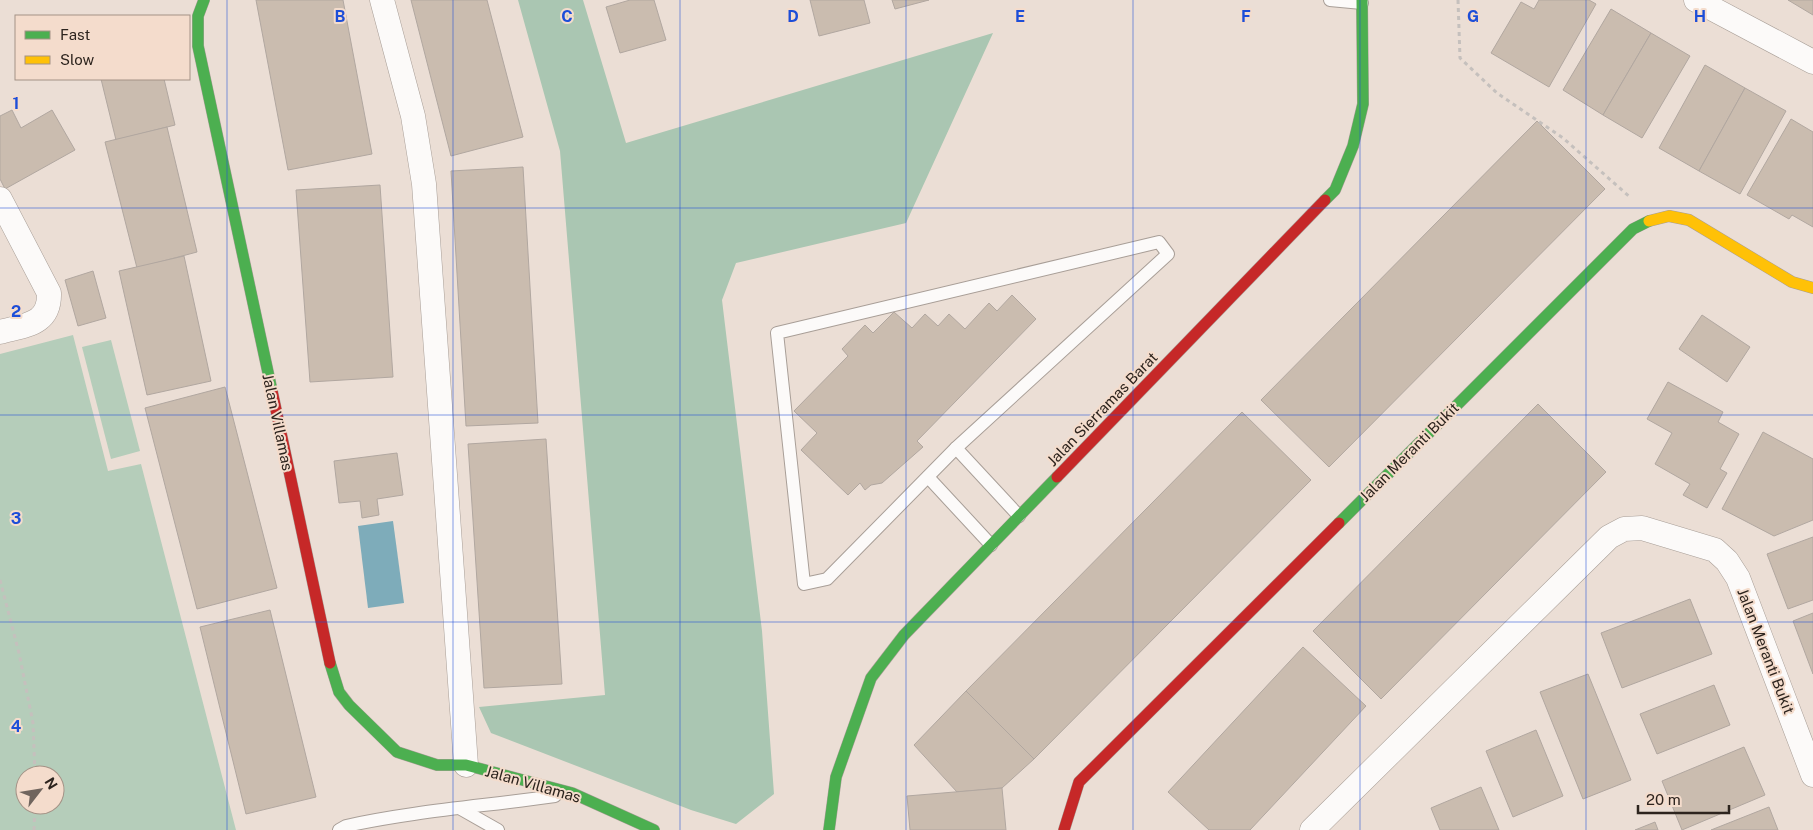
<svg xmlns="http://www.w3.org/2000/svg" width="1813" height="830" font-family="'Public Sans',sans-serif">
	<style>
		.green { fill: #b5cdba; fill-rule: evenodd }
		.forest { fill: #aac6b2 }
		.water { fill: #7eacba }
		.building { fill: #cabcaf; stroke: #b1a7a0 }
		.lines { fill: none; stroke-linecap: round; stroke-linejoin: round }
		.lane-casing { stroke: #a89e97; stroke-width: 14 }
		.street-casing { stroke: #a89e97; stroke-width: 25 }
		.fast-casing { stroke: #a89e97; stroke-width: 12 }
		.slow-casing { stroke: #a89e97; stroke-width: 12 }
		.jam-casing { stroke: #a89e97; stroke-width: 12 }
		.path { stroke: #c5c0bd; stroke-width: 3; stroke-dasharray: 4 4; stroke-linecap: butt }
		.lane { stroke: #fcfaf9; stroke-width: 12 }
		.street { stroke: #fcfaf9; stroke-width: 24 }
		.fast { stroke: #4caf50; stroke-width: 11 }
		.slow { stroke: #ffc107; stroke-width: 11 }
		.jam { stroke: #c62828; stroke-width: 11 }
		.grid { fill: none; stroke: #1d4ed8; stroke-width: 1; stroke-opacity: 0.55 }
		.labels { text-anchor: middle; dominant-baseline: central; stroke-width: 4; stroke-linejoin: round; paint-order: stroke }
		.street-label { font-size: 15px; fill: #2d241e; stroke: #f4dccc }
		.grid-label { font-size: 16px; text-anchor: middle; font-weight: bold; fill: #1d4ed8; stroke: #f4dccc; stroke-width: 4; stroke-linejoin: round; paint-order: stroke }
	</style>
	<rect width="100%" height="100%" fill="#ebded5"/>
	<g class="green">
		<path d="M73,335L108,471L141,464L236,830H0V354ZM25,775H55V805H25Z"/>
		<polygon points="111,340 140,451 111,459 82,347"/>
	</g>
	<polygon class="forest" points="518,0 583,0 626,143 993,33 906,223 736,263 722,300 762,631 774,794 736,824 691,810 491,733 479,707 605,695 560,151"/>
	<polygon class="water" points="393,521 404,603 368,608 358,526"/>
	<g class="building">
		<polygon points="256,0 343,0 372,154 288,170"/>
		<polygon points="411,0 487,0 523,137 451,156"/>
		<polygon points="630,0 654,0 666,40 620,53 606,7"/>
		<polygon points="810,0 864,0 870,23 819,36"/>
		<polygon points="892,0 929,0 895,9"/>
		<polygon points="1539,0 1589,0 1596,4 1549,87 1491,53 1521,2 1534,9"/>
		<polygon points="1788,0 1813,0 1813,15"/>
		<polygon points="1611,9 1651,33 1603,115 1563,90"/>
		<polygon points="1651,33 1690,56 1642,138 1603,115"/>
		<polygon points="1705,65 1745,88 1699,171 1659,148"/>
		<polygon points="101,79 164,79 175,125 116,140"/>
		<polygon points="1745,88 1786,111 1740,194 1699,171"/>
		<polygon points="12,110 21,128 52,110 75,150 5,189 0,179 0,116"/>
		<polygon points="1791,119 1813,132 1813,227 1792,215 1789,219 1747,195"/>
		<polygon points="1537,121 1605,189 1329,467 1261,400"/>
		<polygon points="167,127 197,252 137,268 105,142"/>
		<polygon points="523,167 538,423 466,426 451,171"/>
		<polygon points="380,185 393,377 310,382 296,190"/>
		<polygon points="184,256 211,381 147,395 119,271"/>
		<polygon points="93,271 106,318 78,326 65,280"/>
		<polygon points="1012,295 1036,319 917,441 923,447 882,483 871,485 865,490 860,483 848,495 801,450 817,433 794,411 848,356 842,349 865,325 873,333 894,312 912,328 925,314 938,326 949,314 965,329 989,303 997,311"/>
		<polygon points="1702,315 1750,347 1727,382 1679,349"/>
		<polygon points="1668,382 1723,412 1718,422 1739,434 1720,469 1727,473 1707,508 1683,495 1690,484 1655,464 1672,433 1647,419"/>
		<polygon points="225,387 277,588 197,609 145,408"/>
		<polygon points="1538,404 1606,472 1381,699 1313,631"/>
		<polygon points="1242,412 1311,480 1034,759 966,691"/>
		<polygon points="1763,432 1813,459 1813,520 1774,536 1722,509"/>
		<polygon points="546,439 562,684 484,688 468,444"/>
		<polygon points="397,453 403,495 377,499 379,515 362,518 360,501 339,503 334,461"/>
		<polygon points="1813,537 1813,600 1788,609 1767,554"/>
		<polygon points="1690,599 1712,654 1622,688 1601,633"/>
		<polygon points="270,610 316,797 246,814 200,627"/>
		<polygon points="1813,613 1813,674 1793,621"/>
		<polygon points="1303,647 1366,706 1250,830 1209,830 1168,792"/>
		<polygon points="1588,674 1631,780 1583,799 1540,692"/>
		<polygon points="1714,685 1730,725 1657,754 1640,714"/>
		<polygon points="966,691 1034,759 1002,788 957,792 914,745"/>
		<polygon points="1536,730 1563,796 1513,817 1486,751"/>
		<polygon points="1744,747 1765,795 1682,830 1662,781"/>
		<polygon points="1481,787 1499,830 1440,830 1431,808"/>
		<polygon points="1002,788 1006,830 910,830 907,796"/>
		<polygon points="1769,807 1778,830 1711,830"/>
		<polygon points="1655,822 1658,830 1635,830"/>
	</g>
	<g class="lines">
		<g class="lane-casing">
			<g id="lane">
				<polyline points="1330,0 1362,3"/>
				<polygon points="1159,242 1168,254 956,448 827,579 804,584 777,333"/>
				<polyline points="956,448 1019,516"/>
				<polyline points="928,477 991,545"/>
				<polyline points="461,809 498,830"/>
				<path d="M339,830L346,826C414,811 485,806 555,796"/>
			</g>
		</g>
		<g class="street-casing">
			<g id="street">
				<polyline points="382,0 413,116 424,184 466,765"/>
				<polyline points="1696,0 1813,62"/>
				<path d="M0,199L49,293C50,325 25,325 0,332"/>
				<polyline points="1312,830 1609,537 1624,529 1642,528 1715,550 1727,561 1738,578 1813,775"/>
			</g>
		</g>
		<g class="fast-casing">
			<g id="fast">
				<polyline points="204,0 198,16 198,46 272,391"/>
				<polyline points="1325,200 1335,190 1353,146 1363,104 1362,0"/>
				<polyline points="1339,523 1633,229 1649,221"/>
				<polyline points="330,663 339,692 349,705 397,752 437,765 466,765 572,793 654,830"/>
				<polyline points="829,830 836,777 871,678 904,635 1057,477"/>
			</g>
		</g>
		<g class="slow-casing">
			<polyline id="slow" points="1649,221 1669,216 1689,220 1792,282 1813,288"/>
		</g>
		<g class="jam-casing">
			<g id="jam">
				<polyline points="272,391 330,663"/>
				<polyline points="1057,477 1325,200"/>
				<polyline points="1064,830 1079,782 1339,523"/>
			</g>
		</g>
		<g class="path">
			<polyline points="1458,0 1460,58 1497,93 1563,138 1631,198"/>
			<polyline points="0,580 19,653 33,723 35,775"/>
			<polyline points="34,830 35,805"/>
		</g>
		<use href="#lane" class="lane"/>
		<use href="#street" class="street"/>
		<use href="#fast" class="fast"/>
		<use href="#slow" class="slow"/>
		<use href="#jam" class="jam"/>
	</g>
	<path class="grid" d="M227,0V830M453,0V830M680,0V830M906,0V830M1133,0V830M1360,0V830M1586,0V830M0,208H1813M0,415H1813M0,622H1813"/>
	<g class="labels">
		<g class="street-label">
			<text transform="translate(1102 409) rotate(-46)">Jalan Sierramas Barat</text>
			<text transform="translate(278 422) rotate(78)">Jalan Villamas</text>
			<text transform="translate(1409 452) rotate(-45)">Jalan Meranti Bukit</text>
			<text transform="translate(1766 651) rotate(69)">Jalan Meranti Bukit</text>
			<text transform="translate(533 784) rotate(16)">Jalan Villamas</text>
		</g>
	</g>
	<g class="grid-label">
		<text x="340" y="22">B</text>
		<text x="567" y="22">C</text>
		<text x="793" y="22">D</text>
		<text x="1020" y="22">E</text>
		<text x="1246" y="22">F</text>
		<text x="1473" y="22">G</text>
		<text x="1700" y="22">H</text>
		<text x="16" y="109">1</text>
		<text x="16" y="317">2</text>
		<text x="16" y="524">3</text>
		<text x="16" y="732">4</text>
	</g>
	<rect x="15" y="15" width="175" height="65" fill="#f4dccc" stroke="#a49286"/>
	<rect x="25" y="31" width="25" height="8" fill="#4caf50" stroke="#a49286"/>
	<text x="60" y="40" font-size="15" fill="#2d241e">Fast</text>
	<rect x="25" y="56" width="25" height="8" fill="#ffc107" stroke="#a49286"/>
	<text x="60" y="65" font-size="15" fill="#2d241e">Slow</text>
	<g transform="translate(40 790) rotate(59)"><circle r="24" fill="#f4dccc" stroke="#a49286"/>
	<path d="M0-4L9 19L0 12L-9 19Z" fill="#70655e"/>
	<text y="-8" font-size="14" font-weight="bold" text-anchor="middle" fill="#2d241e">N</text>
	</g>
	<path d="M1638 805v8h91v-8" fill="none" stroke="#2d241e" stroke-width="2.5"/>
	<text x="1646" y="805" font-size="15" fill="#2d241e" stroke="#f4dccc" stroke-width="4" paint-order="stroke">20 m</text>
</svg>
